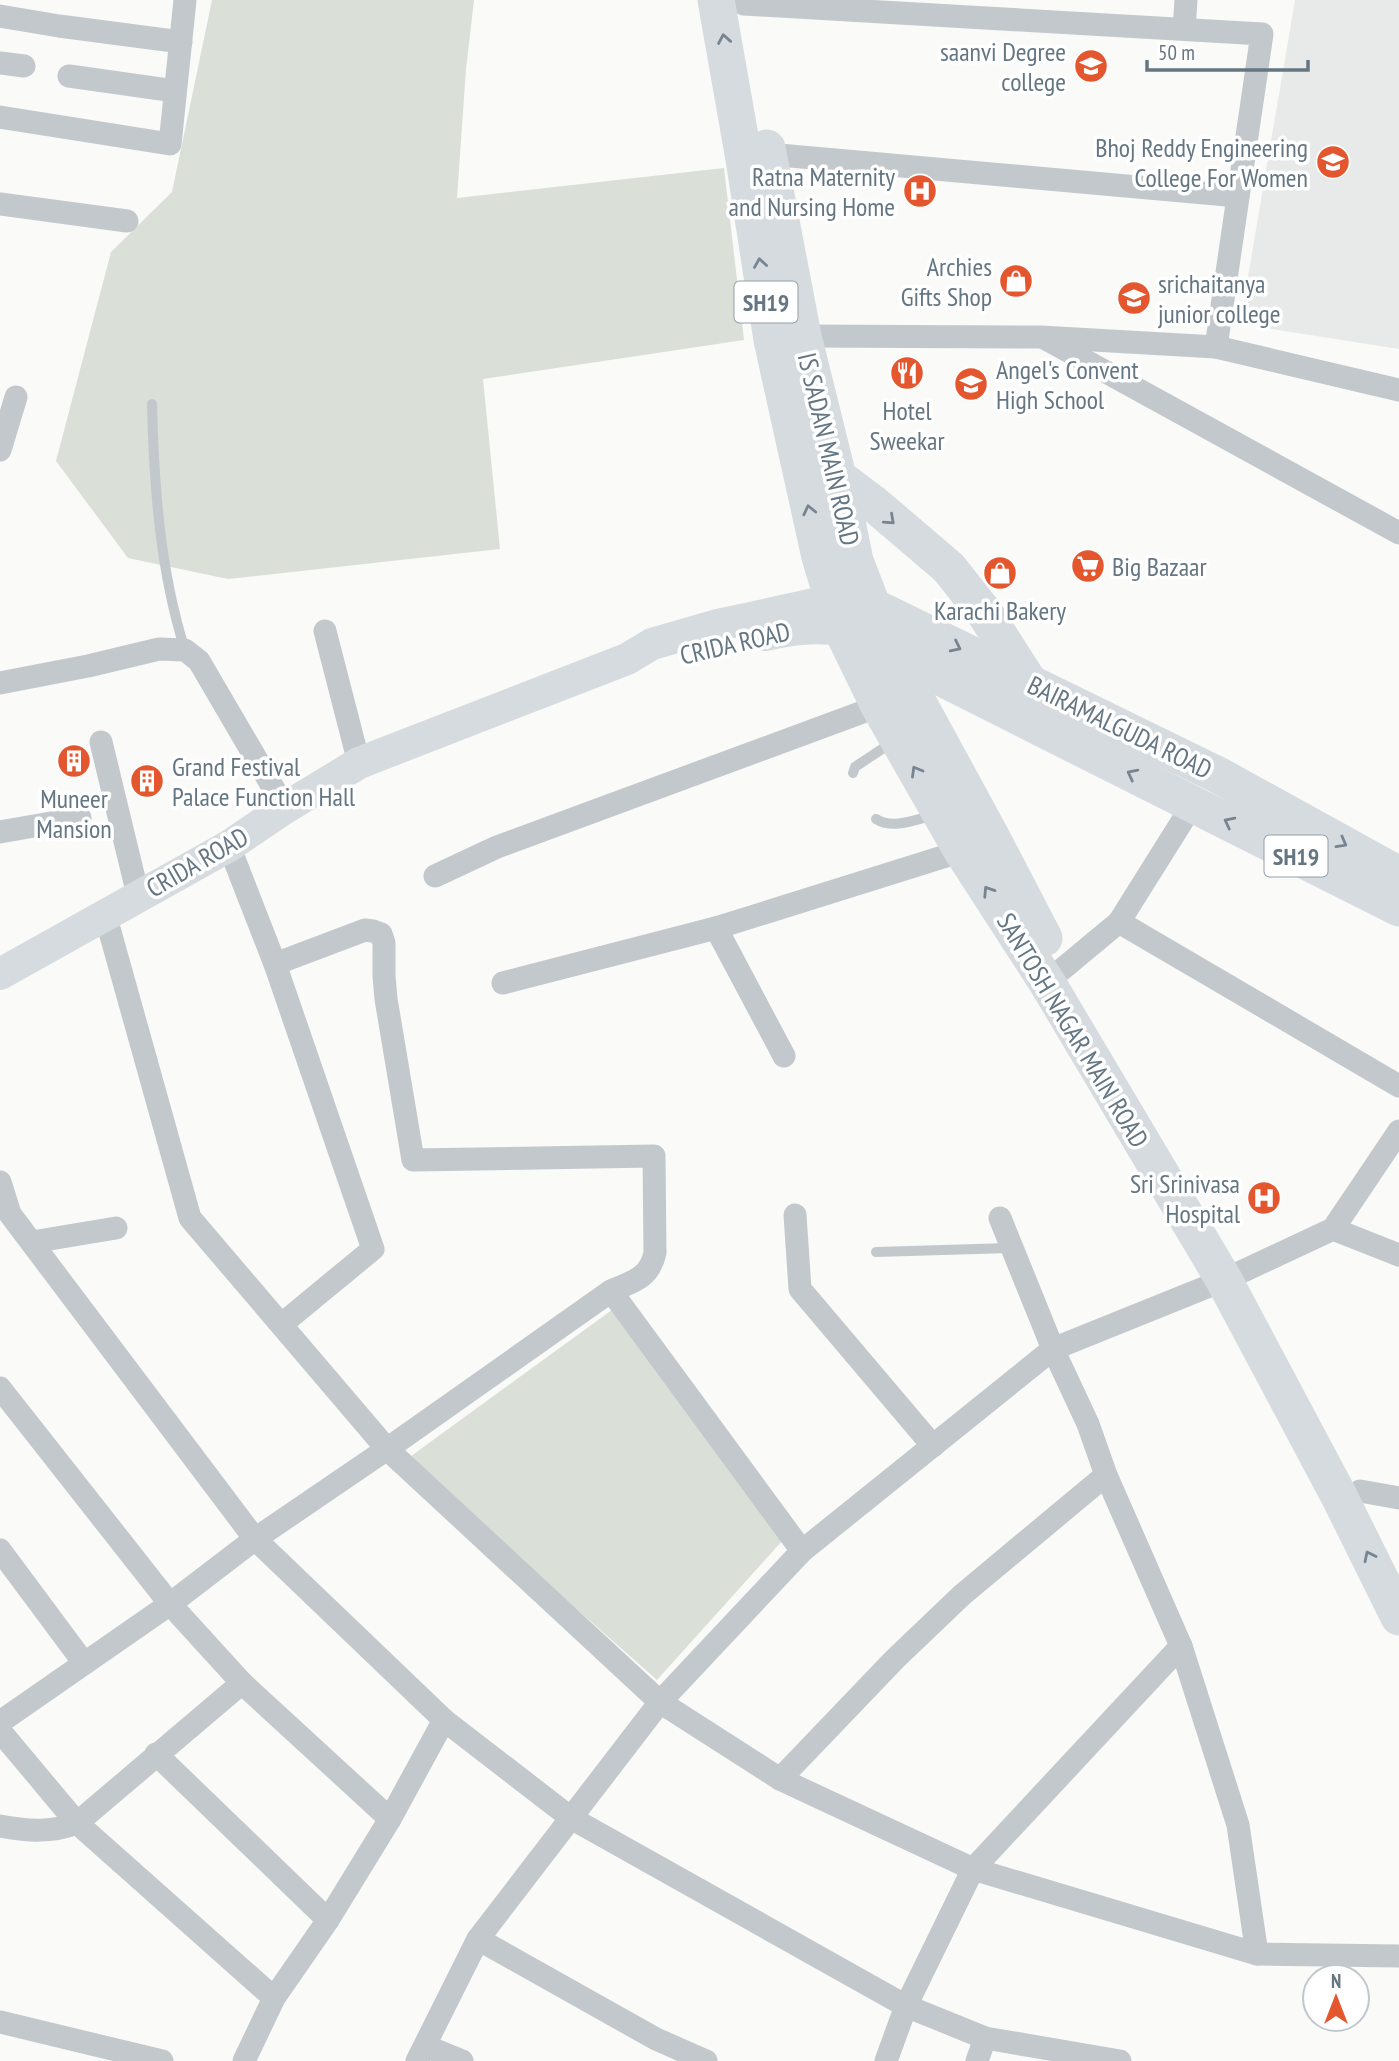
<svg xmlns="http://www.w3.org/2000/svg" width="1399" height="2061" font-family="'PT Sans Narrow',sans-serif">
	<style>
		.built { fill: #e8e9e9 }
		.green { fill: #dadfd7 }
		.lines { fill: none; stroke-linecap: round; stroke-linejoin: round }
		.service { stroke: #c3c8cc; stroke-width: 10 }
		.minor { stroke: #c3c8cc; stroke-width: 23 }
		.secondary { stroke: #d6dbdf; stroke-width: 32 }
		.primary { stroke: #d6dbdf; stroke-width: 37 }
		.oneway { stroke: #768591 }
		.labels { text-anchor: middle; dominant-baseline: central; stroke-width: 7; stroke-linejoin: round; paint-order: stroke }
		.shield { fill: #fff; stroke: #939fa8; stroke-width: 2 }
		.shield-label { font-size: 24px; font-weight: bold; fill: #657683 }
		.poi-label { font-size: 26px; fill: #657683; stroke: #fff; text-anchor: end }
		.street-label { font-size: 26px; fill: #657683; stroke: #fff }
	</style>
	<rect width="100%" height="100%" fill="#fafaf8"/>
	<polygon class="built" points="1295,0 1399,0 1399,349 1240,324"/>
	<g class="green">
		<polygon points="212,0 474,0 466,69 457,198 724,168 744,340 483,379 500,549 228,579 128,558 56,461 111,252 172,192"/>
		<polygon points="616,1307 783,1540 657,1680 407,1459"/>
	</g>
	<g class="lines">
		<g class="service">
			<path d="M152,404C154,487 160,571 185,650"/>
			<polyline points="853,773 855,767 894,741"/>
			<path d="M876,819C893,830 917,819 935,815"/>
			<polyline points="876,1252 1010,1248"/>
		</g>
		<g class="minor">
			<polyline points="744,4 1262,34 1216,347"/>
			<polyline points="0,16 59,26 181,42"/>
			<polyline points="1184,29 1186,0"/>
			<polyline points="0,63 24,66"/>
			<polyline points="69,76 175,91"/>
			<polyline points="0,117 170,144 185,0"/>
			<polyline points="768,154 1238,196"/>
			<polyline points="0,204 127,221"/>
			<polyline points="803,336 1041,337 1216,347 1399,390"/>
			<polyline points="1046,339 1399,533"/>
			<polyline points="0,450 16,397"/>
			<polyline points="325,631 359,763"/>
			<polyline points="0,683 88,666 159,649 185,650 199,661 285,808"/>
			<polyline points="101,742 138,895"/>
			<polyline points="0,832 80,818"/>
			<polyline points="229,846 275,964 373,1249 282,1324"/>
			<polyline points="435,876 497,847 879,706"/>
			<polyline points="105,914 190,1218 387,1449 660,1702 780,1779 973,1869 1257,1954 1399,1956"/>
			<polyline points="1119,922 1399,1086"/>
			<polyline points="716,928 784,1056"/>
			<polyline points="1060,971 1119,922 1193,804"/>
			<polyline points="503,983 716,928 962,851"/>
			<polyline points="0,1182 10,1214 255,1539 444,1720 571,1818 906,2006 985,2038 1120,2061"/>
			<polyline points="795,1215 800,1289 933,1446"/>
			<polyline points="1000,1218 1053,1349 1088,1424 1106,1475 1181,1646 1238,1825 1257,1954"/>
			<polyline points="1333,1229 1399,1255"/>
			<polyline points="32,1242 116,1228"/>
			<polyline points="611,1291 802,1551"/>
			<polyline points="0,1388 170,1604 242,1683 390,1819"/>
			<polyline points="1360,1491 1399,1498"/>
			<polyline points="0,1550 84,1663"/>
			<path d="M0,1722L170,1604L255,1539L387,1449L611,1291C633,1281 649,1279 655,1253L654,1156L413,1160L386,999L384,976V943L381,934L373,931L365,930L275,964"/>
			<polyline points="0,1731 77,1823 274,1998"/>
			<polyline points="156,1754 328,1920"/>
			<polyline points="780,1779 895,1659 962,1595 1106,1475"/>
			<path d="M0,1826C28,1831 51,1833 77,1823L242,1683"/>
			<polyline points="478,1939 656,2039 706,2061"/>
			<polyline points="0,2022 162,2061"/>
			<polyline points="425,2046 462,2061"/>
			<polyline points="244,2061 274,1998 328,1920 390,1819 444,1720"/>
			<polyline points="417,2061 478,1939 660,1702 802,1551 1053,1349 1224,1280 1333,1229 1399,1131"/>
			<polyline points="886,2061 906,2006 973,1869 1181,1646"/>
			<polyline points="977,2061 985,2038"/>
		</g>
		<g class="secondary">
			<path d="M765,635C793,629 814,626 842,630"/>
			<polyline points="0,974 229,846 285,808 359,763 627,659 652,644 718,625 833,600"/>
		</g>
		<g class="primary">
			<polyline points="716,0 744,159 772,340 820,557 842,630 879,706 962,851 1048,984 1224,1280 1340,1498 1399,1617"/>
			<polyline points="767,148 803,336 838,477 855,561 888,647 992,838 1044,938"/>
			<polyline points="838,477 874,504 949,568 986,615 1029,682"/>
			<polyline points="860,604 872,606 1218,775 1399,875"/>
			<polyline points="889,648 924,669 1399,908"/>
		</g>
	</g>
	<defs><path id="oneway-chevron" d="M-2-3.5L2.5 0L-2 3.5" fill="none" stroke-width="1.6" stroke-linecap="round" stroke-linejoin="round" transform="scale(1.75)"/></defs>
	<g class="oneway">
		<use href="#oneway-chevron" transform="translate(724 39) rotate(-100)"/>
		<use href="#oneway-chevron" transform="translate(760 263) rotate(-99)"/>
		<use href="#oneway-chevron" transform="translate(809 510) rotate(-103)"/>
		<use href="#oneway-chevron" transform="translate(890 520) rotate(42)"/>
		<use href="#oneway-chevron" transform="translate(956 647) rotate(26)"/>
		<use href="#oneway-chevron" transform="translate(916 771) rotate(-120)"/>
		<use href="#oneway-chevron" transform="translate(1132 774) rotate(-153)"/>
		<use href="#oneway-chevron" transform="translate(1229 822) rotate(-153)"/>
		<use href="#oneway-chevron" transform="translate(1342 843) rotate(29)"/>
		<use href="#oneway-chevron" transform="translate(988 891) rotate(-123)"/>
		<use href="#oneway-chevron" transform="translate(1369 1556) rotate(-116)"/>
	</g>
	<defs>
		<g id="university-disc" transform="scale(1.75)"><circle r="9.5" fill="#e4572e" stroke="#fff"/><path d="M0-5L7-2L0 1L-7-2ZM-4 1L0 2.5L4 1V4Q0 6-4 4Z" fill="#fff"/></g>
		<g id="hospital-disc" transform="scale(1.75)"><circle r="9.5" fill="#e4572e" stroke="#fff"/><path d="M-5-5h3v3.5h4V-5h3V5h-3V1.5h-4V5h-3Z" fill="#fff"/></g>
		<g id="shop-disc" transform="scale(1.75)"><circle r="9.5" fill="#e4572e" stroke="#fff"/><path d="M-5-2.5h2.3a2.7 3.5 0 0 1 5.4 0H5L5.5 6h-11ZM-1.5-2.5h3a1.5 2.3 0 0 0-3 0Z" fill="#fff"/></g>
		<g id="restaurant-disc" transform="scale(1.75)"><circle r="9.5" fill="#e4572e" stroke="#fff"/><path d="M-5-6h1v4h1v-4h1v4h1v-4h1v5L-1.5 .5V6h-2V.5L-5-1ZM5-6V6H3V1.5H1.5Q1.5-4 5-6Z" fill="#fff"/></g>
		<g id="school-disc" transform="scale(1.75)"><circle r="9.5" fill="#e4572e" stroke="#fff"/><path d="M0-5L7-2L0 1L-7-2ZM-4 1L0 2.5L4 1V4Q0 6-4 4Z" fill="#fff"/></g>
		<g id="supermarket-disc" transform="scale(1.75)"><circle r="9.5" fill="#e4572e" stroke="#fff"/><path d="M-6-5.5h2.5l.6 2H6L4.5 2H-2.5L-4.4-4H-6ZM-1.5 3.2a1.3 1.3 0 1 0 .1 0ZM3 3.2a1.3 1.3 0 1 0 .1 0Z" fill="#fff"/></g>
		<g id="building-disc" transform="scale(1.75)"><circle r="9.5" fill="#e4572e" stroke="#fff"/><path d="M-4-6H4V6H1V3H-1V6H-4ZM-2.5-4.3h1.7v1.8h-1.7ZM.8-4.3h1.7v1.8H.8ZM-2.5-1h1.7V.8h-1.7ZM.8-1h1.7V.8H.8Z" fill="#fff"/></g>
	</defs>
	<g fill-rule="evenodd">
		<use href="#university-disc" x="1091" y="66"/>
		<use href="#university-disc" x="1333" y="162"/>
		<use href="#hospital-disc" x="920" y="191"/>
		<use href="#shop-disc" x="1016" y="281"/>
		<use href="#university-disc" x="1134" y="298"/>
		<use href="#restaurant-disc" x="907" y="373"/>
		<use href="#school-disc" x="971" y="384"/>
		<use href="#supermarket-disc" x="1088" y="566"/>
		<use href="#shop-disc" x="1000" y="573"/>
		<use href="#building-disc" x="74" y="761"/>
		<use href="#building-disc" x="147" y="781"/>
		<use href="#hospital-disc" x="1264" y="1198"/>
	</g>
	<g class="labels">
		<g class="shield">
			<rect x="734.5" y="281.5" width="63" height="41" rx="5"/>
			<rect x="1264.5" y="835.5" width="63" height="41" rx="5"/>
		</g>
		<g class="shield-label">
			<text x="766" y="302">SH19</text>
			<text x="1296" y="856">SH19</text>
		</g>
		<g class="poi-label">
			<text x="1066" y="51">saanvi Degree<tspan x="1066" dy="30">college</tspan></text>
			<text x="1308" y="147">Bhoj Reddy Engineering<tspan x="1308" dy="30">College For Women</tspan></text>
			<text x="895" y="176">Ratna Maternity<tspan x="895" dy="30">and Nursing Home</tspan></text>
			<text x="992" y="266">Archies<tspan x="992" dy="30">Gifts Shop</tspan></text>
			<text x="1158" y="283" text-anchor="start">srichaitanya<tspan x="1158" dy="30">junior college</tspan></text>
			<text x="996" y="369" text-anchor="start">Angel's Convent<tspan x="996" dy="30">High School</tspan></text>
			<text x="907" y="410" text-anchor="middle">Hotel<tspan x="907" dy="30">Sweekar</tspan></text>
			<text x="1112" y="566" text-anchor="start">Big Bazaar</text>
			<text x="1000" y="610" text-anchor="middle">Karachi Bakery</text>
			<text x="172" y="766" text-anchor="start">Grand Festival<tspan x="172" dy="30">Palace Function Hall</tspan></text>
			<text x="74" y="798" text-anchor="middle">Muneer<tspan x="74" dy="30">Mansion</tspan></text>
			<text x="1240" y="1183">Sri Srinivasa<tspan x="1240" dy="30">Hospital</tspan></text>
		</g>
		<g class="street-label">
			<text transform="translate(829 449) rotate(77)">IS SADAN MAIN ROAD</text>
			<text transform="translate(735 643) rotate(-13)">CRIDA ROAD</text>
			<text transform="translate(1120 727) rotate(26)">BAIRAMALGUDA ROAD</text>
			<text transform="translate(197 862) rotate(-30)">CRIDA ROAD</text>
			<text transform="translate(1073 1030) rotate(59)">SANTOSH NAGAR MAIN ROAD</text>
		</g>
	</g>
	<g transform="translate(1336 1998)"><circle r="33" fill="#ffffff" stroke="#c1c8cd" stroke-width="2"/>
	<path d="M0-5L12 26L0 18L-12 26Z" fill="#e4572e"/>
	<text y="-10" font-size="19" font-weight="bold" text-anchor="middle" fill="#657683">N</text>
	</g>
	<path d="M1147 60v10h161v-10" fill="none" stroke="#657683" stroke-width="3.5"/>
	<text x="1158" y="60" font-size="21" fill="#657683" stroke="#ffffff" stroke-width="5" paint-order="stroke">50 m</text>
</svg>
